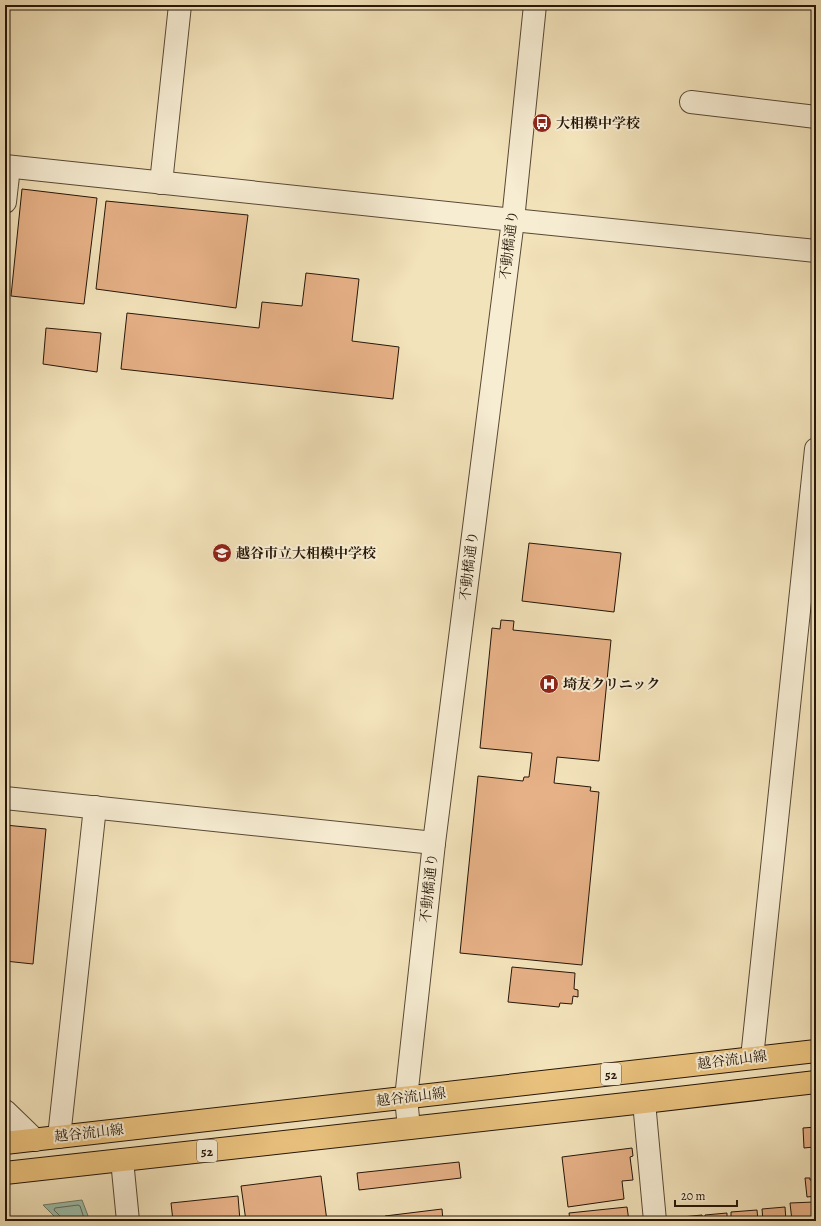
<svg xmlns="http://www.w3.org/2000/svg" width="821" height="1226" font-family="Alegreya,'Noto Serif JP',serif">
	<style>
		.water { fill: #9dbfab; stroke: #6d7b6a }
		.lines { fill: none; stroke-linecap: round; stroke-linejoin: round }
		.shore { stroke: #616a5a; stroke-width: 1 }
		.building { fill: #e7b187; stroke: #251608 }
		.minor-casing { stroke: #584935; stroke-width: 24 }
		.major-casing { stroke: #251608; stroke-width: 24 }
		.minor { stroke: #f7edd3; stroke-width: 22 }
		.major { stroke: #eac27e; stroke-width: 22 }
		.labels { text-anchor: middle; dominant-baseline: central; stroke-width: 4; stroke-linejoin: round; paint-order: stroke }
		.shield { fill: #f7edd3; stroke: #645645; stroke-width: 1 }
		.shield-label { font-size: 13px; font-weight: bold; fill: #251608 }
		.poi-label { font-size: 14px; font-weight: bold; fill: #251608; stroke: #f7edd3; text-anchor: start }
		.street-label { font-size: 14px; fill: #251608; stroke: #f7edd3 }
	</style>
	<rect width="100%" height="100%" fill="#f3e3bb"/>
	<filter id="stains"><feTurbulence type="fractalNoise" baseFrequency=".005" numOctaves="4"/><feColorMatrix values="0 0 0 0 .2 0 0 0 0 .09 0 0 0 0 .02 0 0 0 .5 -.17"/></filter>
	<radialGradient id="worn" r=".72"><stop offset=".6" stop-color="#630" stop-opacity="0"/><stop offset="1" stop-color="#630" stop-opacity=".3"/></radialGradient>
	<polygon class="water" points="82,1200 90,1221 59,1221 43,1205"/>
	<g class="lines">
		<polyline class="shore" points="62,1221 61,1217 54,1210 55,1208 78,1205 80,1206 85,1221"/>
	</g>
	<g class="building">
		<polygon points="22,189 97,198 84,304 11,296"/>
		<polygon points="106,201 248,215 236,308 96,289"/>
		<polygon points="306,273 359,279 352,341 399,347 393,399 121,369 127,313 259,328 262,302 302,306"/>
		<polygon points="46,328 101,333 97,372 43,364"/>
		<polygon points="529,543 621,553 614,612 522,601"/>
		<polygon points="501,620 514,621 513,630 611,640 599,761 557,757 554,783 591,787 590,791 599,792 582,965 460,953 478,776 523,781 524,777 529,777 532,753 480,748 492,628 500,629"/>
		<polygon points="5,825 46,829 33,964 5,961"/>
		<polygon points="512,967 575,973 574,989 578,990 578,997 573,996 572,1004 560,1003 559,1007 508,1002"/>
		<polygon points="816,1127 816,1159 815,1159 814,1147 804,1148 803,1128"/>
		<polygon points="632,1148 633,1156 630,1157 633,1180 622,1181 624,1199 568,1207 562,1157"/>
		<polygon points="459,1162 461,1178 359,1190 357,1173"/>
		<polygon points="321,1176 327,1221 246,1221 241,1186"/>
		<polygon points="805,1178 810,1178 810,1180 816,1180 816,1196 807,1197"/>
		<polygon points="238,1196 240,1221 173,1221 171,1203"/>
		<polygon points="814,1202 815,1221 792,1221 790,1203"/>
		<polygon points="627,1207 629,1221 570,1221 569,1213"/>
		<polygon points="785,1207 786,1221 763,1221 762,1209"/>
		<polygon points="442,1209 443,1221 386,1221 385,1216"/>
		<polygon points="757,1210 758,1221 731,1221 731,1212"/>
		<polygon points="727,1213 727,1221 705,1221 705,1215"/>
		<polygon points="702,1215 703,1221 672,1221 672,1218"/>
	</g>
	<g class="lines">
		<g class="minor-casing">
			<g id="minor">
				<polyline points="691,102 816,117"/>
				<polyline points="5,166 513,220 816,251"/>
				<polyline points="161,183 180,5"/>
				<polyline points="5,202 9,167"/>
				<polyline points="5,798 434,843"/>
				<polyline points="752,1058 816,449"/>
				<polyline points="644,1102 655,1221"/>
				<polyline points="5,1111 35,1140"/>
				<polyline points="409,1128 406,1098 434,843 513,220 535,5"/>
				<polyline points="59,1137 95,807"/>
				<polyline points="122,1160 128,1221"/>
			</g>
		</g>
		<g class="major-casing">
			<g id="major">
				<polyline points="5,1143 816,1051"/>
				<polyline points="5,1173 644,1102 816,1082"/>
			</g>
		</g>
		<use href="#minor" class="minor"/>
		<use href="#major" class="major"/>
	</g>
	<defs>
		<g id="bus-disc" transform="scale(1)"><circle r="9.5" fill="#8f2418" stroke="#f7edd3"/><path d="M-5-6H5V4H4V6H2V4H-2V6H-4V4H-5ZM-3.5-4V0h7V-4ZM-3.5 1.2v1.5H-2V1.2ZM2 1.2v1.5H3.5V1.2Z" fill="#fff"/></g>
		<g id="school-disc" transform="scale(1)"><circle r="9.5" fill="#8f2418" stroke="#f7edd3"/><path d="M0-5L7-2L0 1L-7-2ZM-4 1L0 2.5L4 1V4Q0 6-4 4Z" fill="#fff"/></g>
		<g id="hospital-disc" transform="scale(1)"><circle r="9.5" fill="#8f2418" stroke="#f7edd3"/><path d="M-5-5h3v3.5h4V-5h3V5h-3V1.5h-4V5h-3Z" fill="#fff"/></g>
	</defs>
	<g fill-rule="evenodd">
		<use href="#bus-disc" x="542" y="123"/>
		<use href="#school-disc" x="222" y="553"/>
		<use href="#hospital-disc" x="549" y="684"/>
	</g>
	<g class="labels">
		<g class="shield">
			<rect x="601" y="1063" width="20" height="22" rx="3"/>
			<rect x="197" y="1140" width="20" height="22" rx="3"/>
		</g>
		<g class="shield-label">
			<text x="611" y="1074">52</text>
			<text x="207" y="1151">52</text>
		</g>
		<g class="poi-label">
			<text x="556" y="123">大相模中学校</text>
			<text x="236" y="553">越谷市立大相模中学校</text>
			<text x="563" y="684">埼友クリニック</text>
		</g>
		<g class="street-label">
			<text transform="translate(509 245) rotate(-83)">不動橋通り</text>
			<text transform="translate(469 566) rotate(-83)">不動橋通り</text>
			<text transform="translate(429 888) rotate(-84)">不動橋通り</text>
			<text transform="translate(732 1060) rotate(-7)">越谷流山線</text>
			<text transform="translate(411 1097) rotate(-7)">越谷流山線</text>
			<text transform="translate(89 1133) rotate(-6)">越谷流山線</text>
		</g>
	</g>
	<rect width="821" height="1226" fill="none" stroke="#f3e3bb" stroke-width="20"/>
	<rect x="6" y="6" width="809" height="1214" fill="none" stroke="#251608" stroke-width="2"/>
	<rect x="10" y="10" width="801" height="1206" fill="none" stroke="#251608"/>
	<path d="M675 1200v6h62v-6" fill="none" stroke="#251608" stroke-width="2"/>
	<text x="681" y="1200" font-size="12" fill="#251608" stroke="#f7edd3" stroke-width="3" paint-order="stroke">20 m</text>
	<rect width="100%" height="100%" filter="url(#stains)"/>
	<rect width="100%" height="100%" fill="url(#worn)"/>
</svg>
